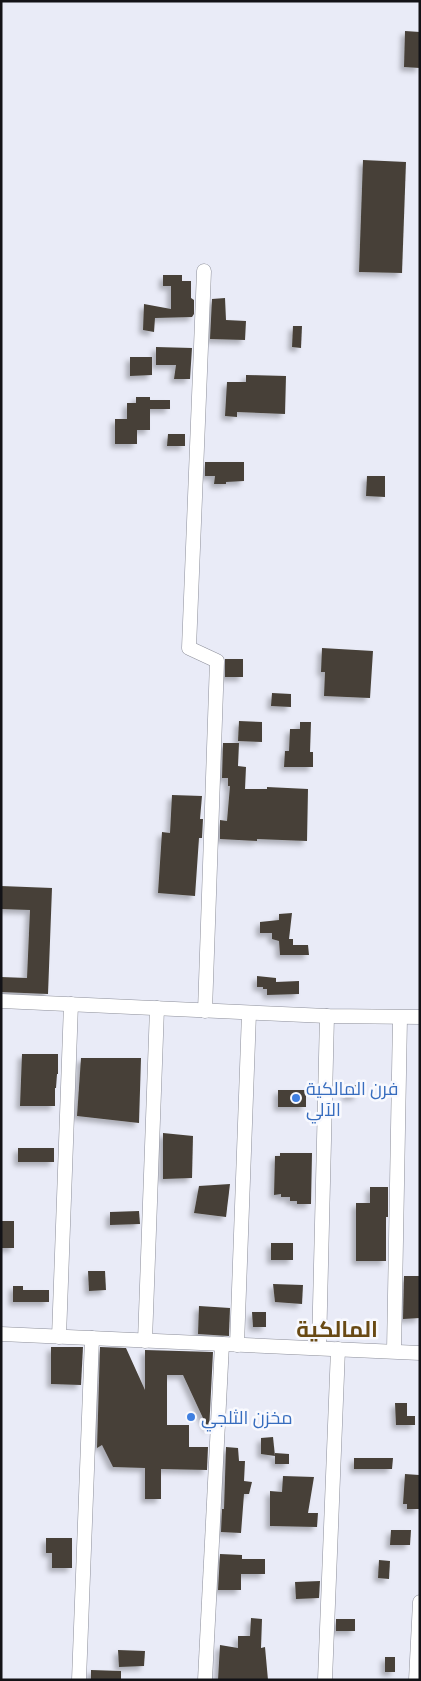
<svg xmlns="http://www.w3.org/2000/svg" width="421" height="1681" font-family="'PT Serif',Cairo,serif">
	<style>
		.building { fill: #474138; filter: url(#shadow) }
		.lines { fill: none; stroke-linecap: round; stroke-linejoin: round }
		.street-casing { stroke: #8d8f9a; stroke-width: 15 }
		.street { stroke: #fff; stroke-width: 14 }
		.shop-dot { fill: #3f7fe0; stroke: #f8f9fe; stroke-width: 2 }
		.labels { text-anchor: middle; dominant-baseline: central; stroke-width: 5; stroke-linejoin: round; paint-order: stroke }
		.shop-label { font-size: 18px; fill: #366cbe; stroke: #f8f9fe; text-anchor: start }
		.district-label { font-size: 22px; font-weight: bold; fill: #694a14; stroke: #f8f9fe }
	</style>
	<defs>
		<filter id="shadow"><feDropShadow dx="-4" dy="4" stdDeviation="2.5" flood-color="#0004"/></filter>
	</defs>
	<rect width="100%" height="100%" fill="#e9ebf7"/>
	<g class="building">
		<polygon points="405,31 420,32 420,68 404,67"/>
		<polygon points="363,160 406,162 402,273 359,272"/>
		<polygon points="163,275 182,275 182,281 191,281 191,298 194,300 194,314 192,317 155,318 154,332 143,330 144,304 171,309 171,286 163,286"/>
		<polygon points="225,298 226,320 246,321 245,340 210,339 212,299"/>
		<polygon points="293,326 302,326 301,348 292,347"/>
		<polygon points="156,347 192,348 190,379 174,379 176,365 156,365"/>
		<polygon points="130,357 152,357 152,375 130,376"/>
		<polygon points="246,375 286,376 285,414 237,412 237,417 225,416 227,382 246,382"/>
		<polygon points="136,397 150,397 150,400 170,400 170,409 150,409 150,430 137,430 137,444 115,444 115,419 127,419 127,403 136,403"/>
		<polygon points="168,434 185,434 185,446 167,446"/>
		<polygon points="205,462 244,462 244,481 226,482 226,484 214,484 215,476 205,476"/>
		<polygon points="367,476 385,476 385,497 366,496"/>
		<polygon points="322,648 373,651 370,698 324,696 325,672 321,672"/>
		<rect x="225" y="659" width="18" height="18"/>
		<polygon points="272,693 291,694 291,707 271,706"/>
		<polygon points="239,721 262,722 262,742 238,741"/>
		<polygon points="300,722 311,722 310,752 313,752 313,767 284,767 285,751 289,751 290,729 300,729"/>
		<polygon points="223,743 239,743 238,766 246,767 245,789 267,789 267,787 308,789 307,841 257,839 257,841 220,839 220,820 227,821 230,786 228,786 228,778 222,778"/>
		<polygon points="172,795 202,796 200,819 203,819 202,838 199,838 195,896 158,893 162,832 170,833"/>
		<polygon points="1,886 52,888 48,994 1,992 1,977 27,978 30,910 1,909"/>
		<polygon points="292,913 289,939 293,939 293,945 308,945 309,955 280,955 279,941 272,939 272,933 260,933 260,922 279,920 279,914"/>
		<polygon points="257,976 276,978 276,982 299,981 299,994 267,995 267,989 263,989 263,987 257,987"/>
		<polygon points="22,1054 58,1054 58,1074 57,1074 56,1088 55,1088 55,1106 20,1106"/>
		<polygon points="81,1058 141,1058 139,1123 77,1116"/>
		<polygon points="346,1085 358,1085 358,1096 346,1097"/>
		<rect x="278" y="1090" width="28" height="17"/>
		<polygon points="163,1133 193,1136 192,1178 163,1179"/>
		<rect x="18" y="1148" width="36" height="14"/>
		<polygon points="280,1153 312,1153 311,1204 297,1204 297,1201 290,1201 290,1197 281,1197 281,1194 274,1195 275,1156 280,1156"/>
		<polygon points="230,1184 226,1217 194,1213 199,1186"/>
		<polygon points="370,1187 388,1187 388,1217 386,1217 386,1261 356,1261 356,1203 370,1203"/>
		<polygon points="139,1211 140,1224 110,1225 110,1212"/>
		<rect x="1" y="1221" width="13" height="27"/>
		<rect x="271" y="1243" width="22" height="17"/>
		<polygon points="88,1271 105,1271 106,1290 89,1291"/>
		<polygon points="404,1276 420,1276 420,1318 403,1319"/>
		<polygon points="273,1284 303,1285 302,1304 275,1302"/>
		<polygon points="13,1286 23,1286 23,1290 49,1290 49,1302 13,1302"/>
		<polygon points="199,1306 230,1308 229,1336 198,1334"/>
		<polygon points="252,1312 266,1312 266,1327 253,1327"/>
		<polygon points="51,1347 83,1347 81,1385 51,1384"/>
		<polygon points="100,1347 126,1348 145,1390 145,1350 213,1352 209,1431 183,1375 167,1375 167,1425 189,1425 189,1447 208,1447 207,1470 161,1469 161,1499 145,1499 145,1468 113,1467 102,1445 97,1448"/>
		<polygon points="395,1403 407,1403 407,1416 415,1416 415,1425 396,1425"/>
		<polygon points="273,1437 275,1456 261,1454 261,1438"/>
		<polygon points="226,1447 238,1448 239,1461 245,1461 244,1481 252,1482 249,1494 244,1494 241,1533 221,1532 222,1509 224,1509"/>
		<polygon points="275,1453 289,1454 289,1464 275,1464"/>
		<polygon points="354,1458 393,1458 392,1469 354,1469"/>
		<polygon points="405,1474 419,1475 419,1509 407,1509 407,1504 403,1504"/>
		<polygon points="283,1476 314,1477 308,1513 318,1513 317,1527 270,1526 270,1491 282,1492"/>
		<polygon points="391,1530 411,1530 410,1545 390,1545"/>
		<polygon points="46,1538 72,1538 72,1568 52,1568 52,1553 46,1553"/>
		<polygon points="220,1554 242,1555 242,1559 265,1559 265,1574 241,1574 241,1590 218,1590"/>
		<polygon points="379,1560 390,1561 389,1579 378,1578"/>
		<polygon points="320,1581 319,1598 296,1599 295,1582"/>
		<polygon points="251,1618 262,1619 261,1648 265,1647 268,1680 218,1680 220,1645 238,1648 238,1636 250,1636"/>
		<rect x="336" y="1619" width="19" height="12"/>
		<polygon points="118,1650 145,1651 144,1666 119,1667"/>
		<rect x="385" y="1657" width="10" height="15"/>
		<polygon points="91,1670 121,1671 121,1680 91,1680"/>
	</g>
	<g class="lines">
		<g class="street-casing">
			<g id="street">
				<polyline points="204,271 189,648 217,661 205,1011"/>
				<polyline points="1,1001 327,1016 420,1017"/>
				<polyline points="1,1334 420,1353"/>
				<polyline points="59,1337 71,1004"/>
				<polyline points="145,1341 157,1008"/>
				<polyline points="237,1345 249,1013"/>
				<polyline points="319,1348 327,1016"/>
				<polyline points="394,1351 400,1018"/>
				<polyline points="79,1680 92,1338"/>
				<polyline points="205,1680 222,1344"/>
				<polyline points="325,1680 338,1349"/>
				<polyline points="416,1680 420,1602"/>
			</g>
		</g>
		<use href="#street" class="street"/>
	</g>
	<g class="shop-dot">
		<circle cx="296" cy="1098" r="5"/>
		<circle cx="191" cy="1417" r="5"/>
	</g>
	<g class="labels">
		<g class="shop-label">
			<text x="306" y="1088">فرن المالكية<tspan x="306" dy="21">الآلي</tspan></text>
			<text x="201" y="1417">مخزن الثلجي</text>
		</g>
		<g class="district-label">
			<text x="337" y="1328">المالكية</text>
		</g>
	</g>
	<rect width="421" height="1681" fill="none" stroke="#131317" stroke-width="5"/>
</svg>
